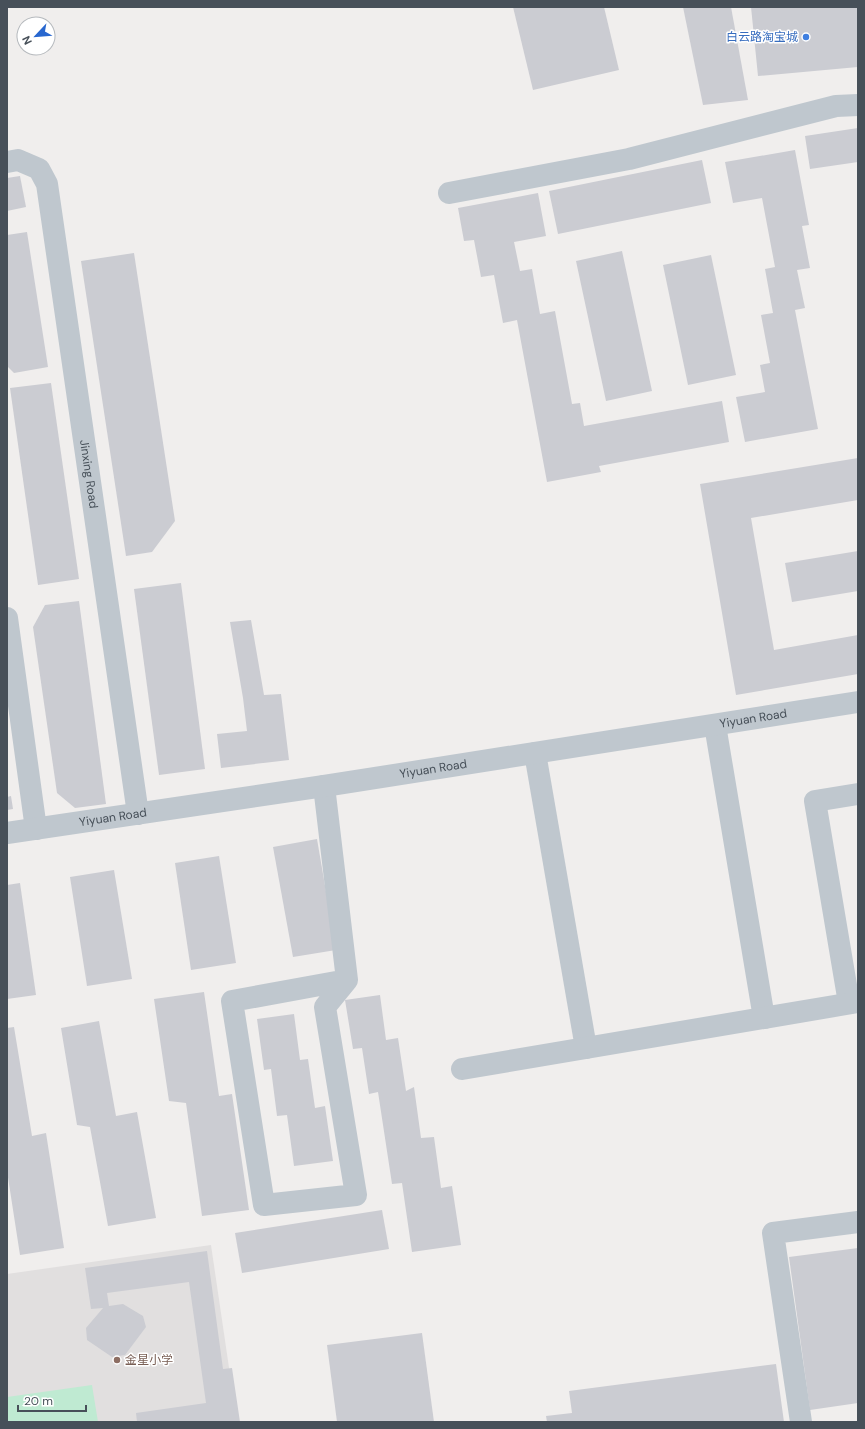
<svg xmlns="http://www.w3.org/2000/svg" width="865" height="1429" font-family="'DM Sans','Noto Sans SC',sans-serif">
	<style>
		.education { fill: #e1dfdf }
		.green { fill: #bfead2 }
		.building { fill: #cbccd2 }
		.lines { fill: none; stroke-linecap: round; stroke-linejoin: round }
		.minor { stroke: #bfc7ce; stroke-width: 22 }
		.shop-dot { fill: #3f7fe0; stroke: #fff; stroke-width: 1.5 }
		.education-dot { fill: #8d6e63; stroke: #fff; stroke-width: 1.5 }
		.labels { text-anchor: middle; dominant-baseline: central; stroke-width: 3; stroke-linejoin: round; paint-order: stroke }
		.shop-label { font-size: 12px; fill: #366cbe; stroke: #fff; text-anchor: end }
		.street-label { font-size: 12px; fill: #475059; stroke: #fff }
		.education-label { font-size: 12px; fill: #785e54; stroke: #fff; text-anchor: start }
	</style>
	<rect width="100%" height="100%" fill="#f0eeed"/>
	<polygon class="education" points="211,1245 237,1422 7,1422 7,1274"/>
	<polygon class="green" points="92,1385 98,1422 7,1422 7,1397"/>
	<g class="building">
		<polygon points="513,7 604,7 619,70 533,90"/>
		<polygon points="683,7 731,7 748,100 703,105"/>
		<polygon points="751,7 858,7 858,67 758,76"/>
		<polygon points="858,128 858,162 810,169 805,136"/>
		<polygon points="795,150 809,225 802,226 810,268 797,270 805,308 795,310 818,429 745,442 736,397 765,392 760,365 770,363 761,315 773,313 765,269 775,267 762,198 733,203 725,162"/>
		<polygon points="702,160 711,203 558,234 549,191"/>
		<polygon points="20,176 26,207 7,211 7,178"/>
		<polygon points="538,193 546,236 514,242 520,271 532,269 540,314 555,311 572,404 580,403 584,426 722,401 729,442 599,466 601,472 547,482 517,320 503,323 494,275 481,277 474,240 464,241 458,208"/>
		<polygon points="27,232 48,367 14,373 7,366 7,235"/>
		<polygon points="622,251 652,391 606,401 576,261"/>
		<polygon points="134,253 175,521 152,552 126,556 81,261"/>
		<polygon points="711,255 736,375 688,385 663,265"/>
		<polygon points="51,383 79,579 38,585 10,388"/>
		<polygon points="858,458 858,500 751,518 774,650 858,635 858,674 736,695 700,484"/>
		<polygon points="858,551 858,591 792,602 785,563"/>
		<polygon points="181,583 205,769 159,775 134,589"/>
		<polygon points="79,601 106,804 75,808 57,793 33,627 45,605"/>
		<polygon points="251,620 264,695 281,694 289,760 221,768 217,734 247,731 243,698 230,622"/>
		<polygon points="11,796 13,809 7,810 7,797"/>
		<polygon points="317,839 336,950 293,957 273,847"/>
		<polygon points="219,856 236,963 191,970 175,863"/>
		<polygon points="114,870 132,979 87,986 70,877"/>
		<polygon points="20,883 36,995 7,999 7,885"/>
		<polygon points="204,992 219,1096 232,1094 249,1210 202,1216 186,1103 169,1101 154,999"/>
		<polygon points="380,995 386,1040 398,1038 406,1091 414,1087 421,1138 434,1137 441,1188 452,1186 461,1245 412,1252 402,1183 392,1184 378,1092 369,1094 362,1048 353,1049 345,1000"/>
		<polygon points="294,1014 300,1060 308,1059 315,1108 325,1106 333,1161 294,1166 287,1115 277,1116 271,1069 264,1070 257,1019"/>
		<polygon points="99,1021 116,1116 137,1112 156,1218 108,1226 90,1127 77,1125 61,1028"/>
		<polygon points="14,1027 32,1136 46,1133 64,1248 20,1255 7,1171 7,1028"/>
		<polygon points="382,1210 389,1249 242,1273 235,1233"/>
		<polygon points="858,1248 858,1403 810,1410 789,1257"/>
		<polygon points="207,1251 223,1369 232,1368 240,1422 137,1422 136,1413 206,1403 189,1282 107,1293 109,1306 123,1304 143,1316 146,1327 125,1355 112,1357 87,1340 86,1328 103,1308 91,1309 85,1268"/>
		<polygon points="422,1333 434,1422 337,1422 327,1345"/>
		<polygon points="776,1364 784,1422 547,1422 546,1416 572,1413 569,1391"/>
	</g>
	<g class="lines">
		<g class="minor">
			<path id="s1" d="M7,162L18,160L39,169L47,184L138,814"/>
			<polyline points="449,193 629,159 836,106 858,105"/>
			<polyline points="7,618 36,829"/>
			<polyline points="715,725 764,1018"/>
			<polyline points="535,753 586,1048"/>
			<polyline points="324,786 347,980 232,1001 264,1205 356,1195 325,1007 347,980"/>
			<path id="s2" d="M7,833L324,786L858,702"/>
			<polyline points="849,1003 815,801 858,794"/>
			<polyline points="462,1069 858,1002"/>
			<polyline points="801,1422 773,1233 858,1222"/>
		</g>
	</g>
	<circle class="shop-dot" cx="806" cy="37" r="4"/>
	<circle class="education-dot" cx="117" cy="1360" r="4"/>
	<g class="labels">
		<g class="shop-label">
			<text x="798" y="37">白云路淘宝城</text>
		</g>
		<g class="street-label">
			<text stroke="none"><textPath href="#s1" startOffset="344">Jinxing Road</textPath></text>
			<text stroke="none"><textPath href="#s2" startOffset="755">Yiyuan Road</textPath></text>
			<text stroke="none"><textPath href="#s2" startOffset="431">Yiyuan Road</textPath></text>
			<text stroke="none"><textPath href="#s2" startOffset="107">Yiyuan Road</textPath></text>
		</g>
		<g class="education-label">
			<text x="125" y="1360">金星小学</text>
		</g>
	</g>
	<rect width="865" height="1429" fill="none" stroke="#475059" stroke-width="16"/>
	<g transform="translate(36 36) rotate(244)"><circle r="19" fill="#ffffff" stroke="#b5b9bd"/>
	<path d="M0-3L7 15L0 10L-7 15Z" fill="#2867cf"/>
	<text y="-6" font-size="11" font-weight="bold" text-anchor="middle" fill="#475059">N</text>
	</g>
	<path d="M18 1405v6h68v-6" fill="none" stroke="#475059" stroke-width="2"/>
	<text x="24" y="1405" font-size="12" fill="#475059" stroke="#ffffff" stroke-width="3" paint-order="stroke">20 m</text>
</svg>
